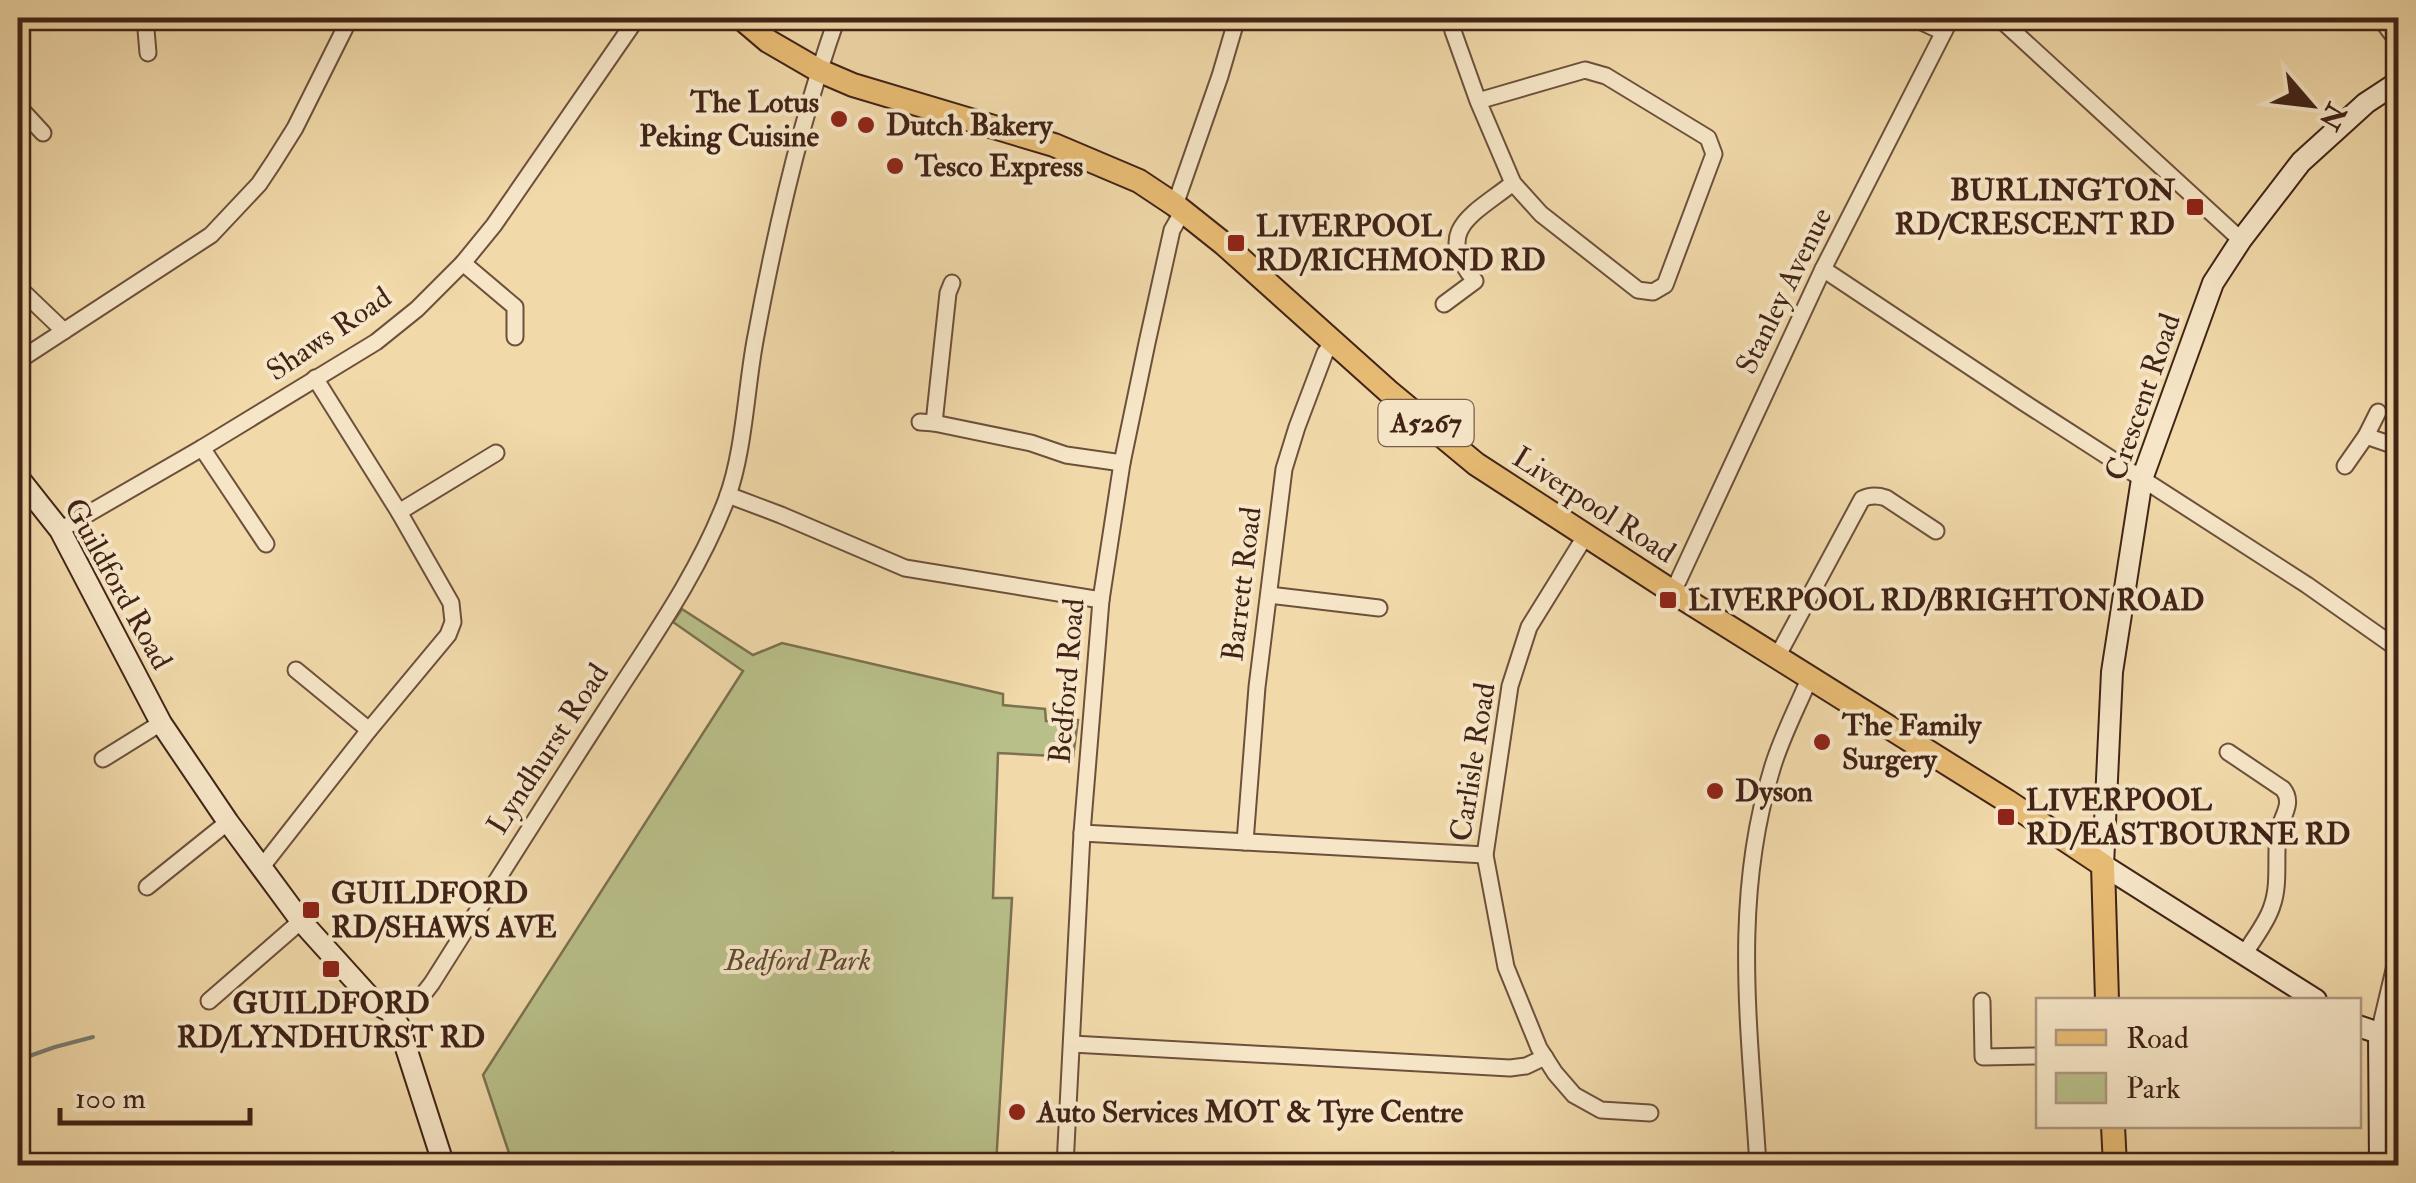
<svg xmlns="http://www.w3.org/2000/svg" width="2416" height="1183" font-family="'IM FELL Double Pica',serif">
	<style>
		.green { fill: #b8bf89; stroke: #7c7150; stroke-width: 2.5 }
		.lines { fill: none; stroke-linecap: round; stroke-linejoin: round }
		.stream { stroke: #787d73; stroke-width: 4 }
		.street-casing { stroke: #6d503c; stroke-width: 19 }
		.secondary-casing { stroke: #412317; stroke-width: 24 }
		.primary-casing { stroke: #412317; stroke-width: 26 }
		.street { stroke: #f6e6c7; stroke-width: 15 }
		.secondary { stroke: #f6e6c7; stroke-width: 20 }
		.primary { stroke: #e8bc74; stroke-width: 22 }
		.rail-casing { stroke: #412317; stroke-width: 8 }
		.rail { stroke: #f6e6c7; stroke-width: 4; stroke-dasharray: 11; stroke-linecap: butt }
		.poi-dot { fill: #8f2418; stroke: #f6e6c7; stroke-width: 4 }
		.labels { text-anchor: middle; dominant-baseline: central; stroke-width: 8; stroke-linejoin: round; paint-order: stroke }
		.shield { fill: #f6e6c7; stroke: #775e4c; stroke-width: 2.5 }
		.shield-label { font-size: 28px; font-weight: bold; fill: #412317 }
		.poi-label { font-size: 30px; font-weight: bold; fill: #412317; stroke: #f6e6c7; text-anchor: start }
		.street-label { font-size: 30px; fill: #412317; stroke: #f6e6c7 }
		.park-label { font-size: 30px; font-style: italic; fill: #5f4a34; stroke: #f6e6c7 }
	</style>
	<rect width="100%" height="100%" fill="#f1d9a9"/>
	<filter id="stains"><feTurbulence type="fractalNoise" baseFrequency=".002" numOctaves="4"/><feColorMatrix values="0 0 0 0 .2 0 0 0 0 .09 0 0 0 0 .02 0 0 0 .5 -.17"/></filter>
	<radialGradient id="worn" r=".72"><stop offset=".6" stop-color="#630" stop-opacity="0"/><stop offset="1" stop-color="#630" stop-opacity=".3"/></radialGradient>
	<polygon class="green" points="682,609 753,655 782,643 1003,694 1003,705 1045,709 1046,721 1078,720 1073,757 998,753 993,898 1012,898 996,1165 897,1165 893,1152 854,1166 513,1165 483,1075 743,671 673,622"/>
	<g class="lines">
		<polyline class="stream" points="18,1060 55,1047 93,1037"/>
		<g class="street-casing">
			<g id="street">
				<polyline points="145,18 148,53"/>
				<polyline points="1451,18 1453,31 1478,101 1513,183 1541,214 1638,290 1653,292 1665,285 1714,154 1708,138 1606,76 1585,70 1478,101"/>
				<polyline points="1913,18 1943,32"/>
				<polyline points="1999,18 2241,240"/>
				<polyline points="2380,18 2398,42"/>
				<polyline points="18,101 19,107 43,133"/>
				<polyline points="1175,205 1220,76 1237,18"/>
				<polyline points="463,263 515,307 515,337"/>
				<polyline points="1823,269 2023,402 2307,585 2398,649"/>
				<polyline points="18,287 64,331"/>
				<path d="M1444,304L1475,281C1432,230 1474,214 1513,183"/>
				<polyline points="18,361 211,235 259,184 273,163 295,128 350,18"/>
				<polyline points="920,422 934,423 1031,443 1066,455 1122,463"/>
				<polyline points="934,423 948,293 952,283"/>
				<polyline points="2366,436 2398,447"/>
				<polyline points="202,448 266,544"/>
				<polyline points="2345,466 2366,436 2378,412"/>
				<polyline points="728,495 781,515 905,568 1101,600"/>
				<polyline points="399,512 496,453"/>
				<polyline points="60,530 202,448 376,342 417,309 463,263 494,225 637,18"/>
				<polyline points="1586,535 1529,627 1510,686 1485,855 1506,967 1539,1048 1555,1073 1574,1095 1601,1110 1650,1113"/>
				<polyline points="1673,592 1823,269 1951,18"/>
				<polyline points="1269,595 1379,608"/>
				<path d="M1777,657L1862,499C1870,495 1877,495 1886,498L1936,531"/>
				<polyline points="296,670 369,730"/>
				<path d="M2228,752L2283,789C2295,804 2280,818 2278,834C2275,858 2280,884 2272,906C2267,923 2253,939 2244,955"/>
				<polyline points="103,759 161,723"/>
				<polyline points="1082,833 1485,855"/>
				<polyline points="1245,842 1257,687 1284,469 1297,427 1325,353 1334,342"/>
				<polyline points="261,868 369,730 448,635 453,622 451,603 399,512 315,378"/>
				<polyline points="147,887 228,822"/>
				<polyline points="209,1001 301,921"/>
				<polyline points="1982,1001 1983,1057 2038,1056"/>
				<path d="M390,1011C414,1006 418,1002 432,983C490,891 548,799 607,708C650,641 699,573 727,498C744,452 746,390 755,341C775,232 800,122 837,18"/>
				<polyline points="2379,1033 2398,953"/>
				<polyline points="1072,1044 1510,1068 1526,1066 1545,1057"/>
				<polyline points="1065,1166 1082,833 1101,600 1122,463 1147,343 1172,230 1183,211"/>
				<path d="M1758,1166C1750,1030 1731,903 1772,769C1781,738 1797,708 1810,677"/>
			</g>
		</g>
		<g class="secondary-casing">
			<g id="secondary">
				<polyline points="18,477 60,530 161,723 228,822 301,921 376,1004 390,1011 399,1026 444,1166"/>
				<polyline points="2316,1000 2103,865 2112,672 2142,479 2213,283 2241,240 2301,162 2366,103 2398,82"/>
				<polyline points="2358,1026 2379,1033 2398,1036"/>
				<polyline points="2379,1033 2380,1166"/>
			</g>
		</g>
		<g class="primary-casing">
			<g id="primary">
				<polyline points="741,18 768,41 818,70 853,85 1054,145 1139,181 1175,205 1224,244 1388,391 1476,464 1673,592 2007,801 2103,865 2107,1000"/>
				<polyline points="2113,1126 2115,1166"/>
			</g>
		</g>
		<use href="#street" class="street"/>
		<use href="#secondary" class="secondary"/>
		<use href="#primary" class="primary"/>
		<g class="rail-casing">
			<polyline id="rail" points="2398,18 2398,19"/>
		</g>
		<use href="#rail" class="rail"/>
	</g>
	<g class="poi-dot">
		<circle cx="839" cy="119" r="10"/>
		<circle cx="866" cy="125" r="10"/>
		<circle cx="895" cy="166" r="10"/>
		<rect x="2185" y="197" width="20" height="20" rx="5"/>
		<rect x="1226" y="233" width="20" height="20" rx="5"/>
		<rect x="1658" y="590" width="20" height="20" rx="5"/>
		<circle cx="1822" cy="742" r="10"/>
		<circle cx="1715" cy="791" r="10"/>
		<rect x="1996" y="807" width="20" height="20" rx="5"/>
		<rect x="301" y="900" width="20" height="20" rx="5"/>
		<rect x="321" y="959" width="20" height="20" rx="5"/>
		<circle cx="1017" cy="1112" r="10"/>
	</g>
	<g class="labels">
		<rect class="shield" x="1378.5" y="400" width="95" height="46" rx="8"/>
		<g class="shield-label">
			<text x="1426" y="423">A5267</text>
		</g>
		<g class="poi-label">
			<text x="819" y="102" text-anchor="end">The Lotus<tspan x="819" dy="34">Peking Cuisine</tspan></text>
			<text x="886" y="125">Dutch Bakery</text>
			<text x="915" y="166">Tesco Express</text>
			<text x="2175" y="190" text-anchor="end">BURLINGTON<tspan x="2175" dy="34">RD/CRESCENT RD</tspan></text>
			<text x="1256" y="226">LIVERPOOL<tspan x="1256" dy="34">RD/RICHMOND RD</tspan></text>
			<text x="1688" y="600">LIVERPOOL RD/BRIGHTON ROAD</text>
			<text x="1842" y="725">The Family<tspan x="1842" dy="34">Surgery</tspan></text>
			<text x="1735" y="791">Dyson</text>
			<text x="2026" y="800">LIVERPOOL<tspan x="2026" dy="34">RD/EASTBOURNE RD</tspan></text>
			<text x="331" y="893">GUILDFORD<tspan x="331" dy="34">RD/SHAWS AVE</tspan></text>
			<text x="331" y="1003" text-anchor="middle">GUILDFORD<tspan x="331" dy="34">RD/LYNDHURST RD</tspan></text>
			<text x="1037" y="1112">Auto Services MOT &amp; Tyre Centre</text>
		</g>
		<g class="street-label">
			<text transform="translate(1784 291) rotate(-64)">Stanley Avenue</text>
			<text transform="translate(329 334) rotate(-34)">Shaws Road</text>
			<text transform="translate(2143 397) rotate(-71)">Crescent Road</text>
			<text transform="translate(1594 505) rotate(33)">Liverpool Road</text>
			<text transform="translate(118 584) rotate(61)">Guildford Road</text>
			<text transform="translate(1242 584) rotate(-83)">Barrett Road</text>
			<text transform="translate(1067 681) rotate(-85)">Bedford Road</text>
			<text transform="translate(548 749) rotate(-57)">Lyndhurst Road</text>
			<text transform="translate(1473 762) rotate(-81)">Carlisle Road</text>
		</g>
		<g class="park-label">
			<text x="798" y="960">Bedford Park</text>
		</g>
	</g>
	<rect width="2416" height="1183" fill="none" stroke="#f1d9a9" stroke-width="60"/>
	<rect x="20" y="20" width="2376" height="1143" fill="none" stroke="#412317" stroke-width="5"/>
	<rect x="30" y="30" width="2356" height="1123" fill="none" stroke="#412317" stroke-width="2.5"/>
	<rect x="2036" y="998" width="325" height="130" fill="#f6e6c7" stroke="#ae9881" stroke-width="2.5"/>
	<rect x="2056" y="1030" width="50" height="15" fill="#e8bc74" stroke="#ae9881" stroke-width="2.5"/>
	<text x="2126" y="1048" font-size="30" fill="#412317">Road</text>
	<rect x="2056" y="1073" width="50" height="30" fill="#b8bf89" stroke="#ae9881" stroke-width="2.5"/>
	<text x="2126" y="1098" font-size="30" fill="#412317">Park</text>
	<g transform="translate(2311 105) rotate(118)" stroke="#f6e6c7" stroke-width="8" paint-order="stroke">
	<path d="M0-8L18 38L0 25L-18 38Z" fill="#412317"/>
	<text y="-15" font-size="28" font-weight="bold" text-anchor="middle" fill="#412317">N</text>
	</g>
	<path d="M60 1108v15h190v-15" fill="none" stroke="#412317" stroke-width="5"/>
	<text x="75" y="1108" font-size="30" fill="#412317" stroke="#f6e6c7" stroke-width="8" paint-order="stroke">100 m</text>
	<rect width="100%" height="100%" filter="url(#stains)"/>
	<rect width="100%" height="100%" fill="url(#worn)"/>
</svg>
